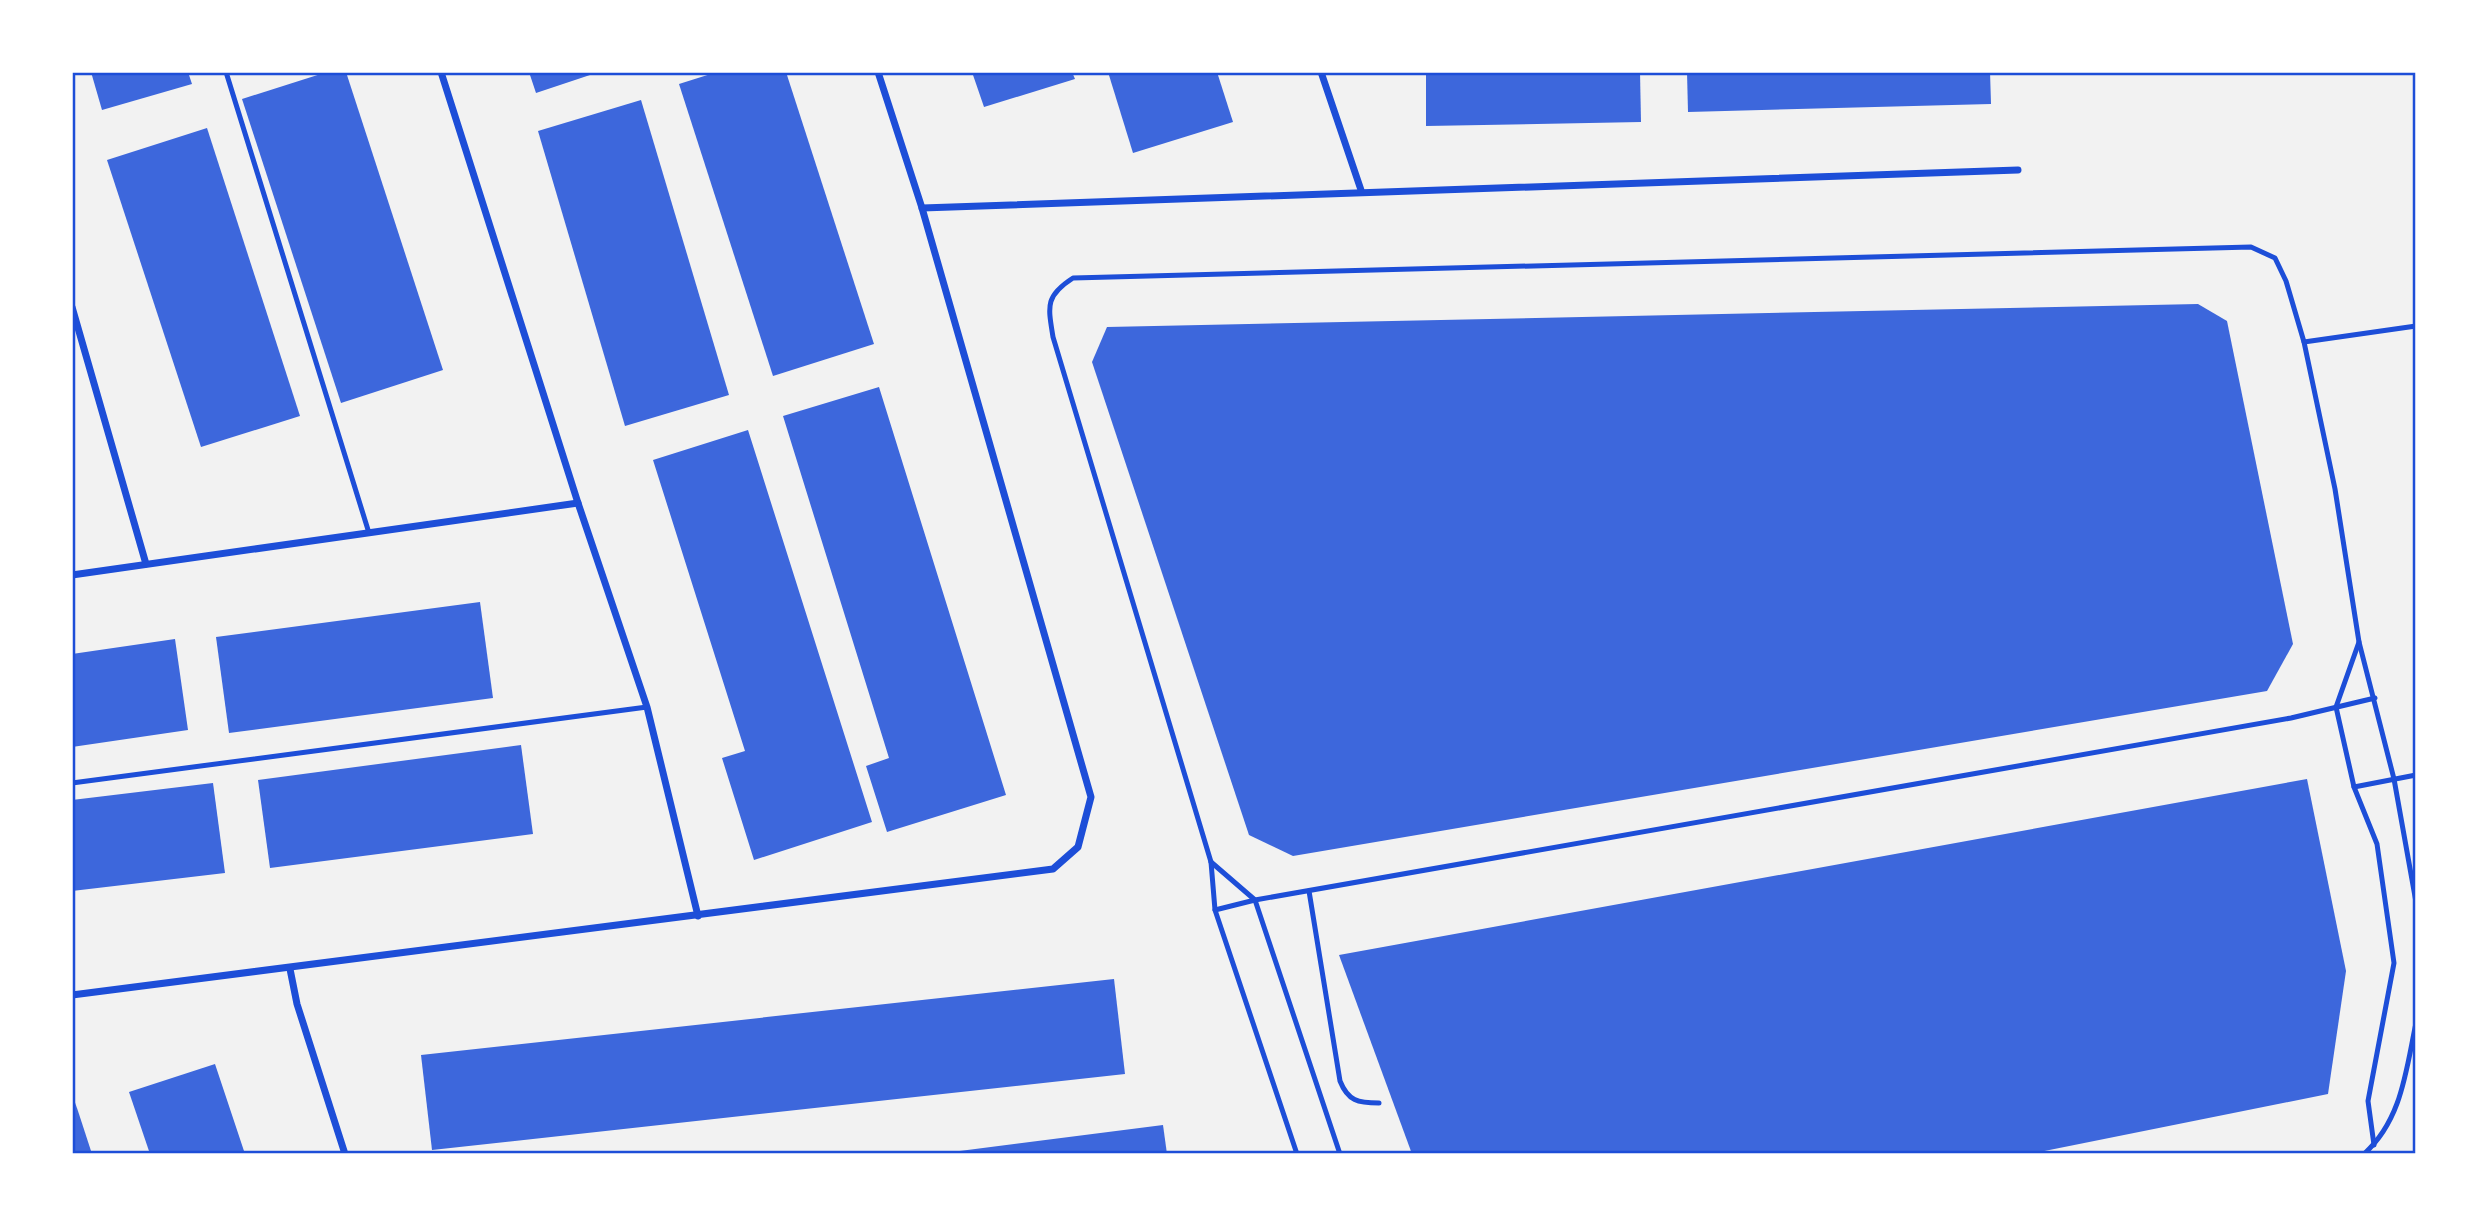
<svg xmlns="http://www.w3.org/2000/svg" width="2488" height="1226" font-family="Inter,sans-serif">
	<style>
		.building { fill: #3d67dc }
		.lines { fill: none; stroke-linecap: round; stroke-linejoin: round }
		.service { stroke: #1d4ed8; stroke-width: 5 }
		.minor { stroke: #1d4ed8; stroke-width: 7 }
		.neatline { fill: none; stroke: #1d4ed8; stroke-width: 2.5 }
	</style>
	<rect width="100%" height="100%" fill="#f2f2f2"/>
	<g class="building">
		<polygon points="91,72 188,72 192,84 102,110"/>
		<polygon points="327,72 346,72 443,370 341,403 242,99"/>
		<polygon points="529,72 599,72 536,93"/>
		<polygon points="717,72 786,72 874,344 773,376 679,84"/>
		<polygon points="972,72 1072,72 1075,79 984,107"/>
		<polygon points="1108,72 1217,72 1233,122 1133,153"/>
		<polygon points="1426,72 1640,72 1641,122 1426,126"/>
		<polygon points="1687,72 1990,72 1991,104 1688,112"/>
		<polygon points="641,100 729,395 625,426 538,131"/>
		<polygon points="207,128 300,416 201,447 107,160"/>
		<polygon points="2198,304 2227,321 2293,644 2267,691 1293,856 1249,835 1092,362 1107,327"/>
		<polygon points="879,387 1006,795 887,832 866,766 889,758 783,416"/>
		<polygon points="748,430 872,822 754,860 722,758 745,751 653,460"/>
		<polygon points="480,602 493,698 229,733 216,637"/>
		<polygon points="175,639 188,730 72,747 72,654"/>
		<polygon points="521,745 533,834 270,868 258,780"/>
		<polygon points="2307,779 2346,971 2328,1094 2030,1154 1412,1154 1339,955"/>
		<polygon points="213,783 225,873 72,891 72,800"/>
		<polygon points="1114,979 1125,1074 432,1150 421,1055"/>
		<polygon points="215,1064 245,1154 150,1154 129,1092"/>
		<polygon points="72,1094 78,1111 92,1154 72,1154"/>
		<polygon points="1163,1125 1167,1154 945,1154 944,1153"/>
	</g>
	<g class="lines">
		<g class="service">
			<polyline points="226,72 369,533"/>
			<polyline points="2304,342 2416,326"/>
			<polyline points="2359,642 2336,707 2354,787 2377,844 2394,963 2368,1101 2374,1145"/>
			<polyline points="72,783 647,707"/>
			<polyline points="2354,787 2416,775"/>
			<polyline points="1211,862 1255,900 1340,1154"/>
			<path d="M1309,891L1340,1081C1348,1101 1358,1103 1379,1103"/>
			<polyline points="1215,910 1255,900 2291,718 2375,698"/>
			<path d="M1297,1154L1215,910L1211,862L1053,337C1048,306 1045,296 1073,278L2251,247L2275,258L2286,281L2304,342L2335,489L2359,642L2394,779L2416,902"/>
			<path d="M2364,1154C2402,1120 2406,1070 2416,1023"/>
		</g>
		<g class="minor">
			<polyline points="441,72 578,503 647,707 698,916"/>
			<polyline points="1321,72 1361,190"/>
			<polyline points="922,208 2018,170"/>
			<polyline points="72,307 146,564"/>
			<polyline points="72,575 578,503"/>
			<polyline points="290,969 297,1004 345,1154"/>
			<polyline points="72,995 1053,869 1078,847 1091,797 922,208 878,72"/>
		</g>
	</g>
	<rect width="2488" height="1226" fill="none" stroke="#ffffff" stroke-width="147"/>
	<rect x="74" y="74" width="2340" height="1078" class="neatline"/>
</svg>
